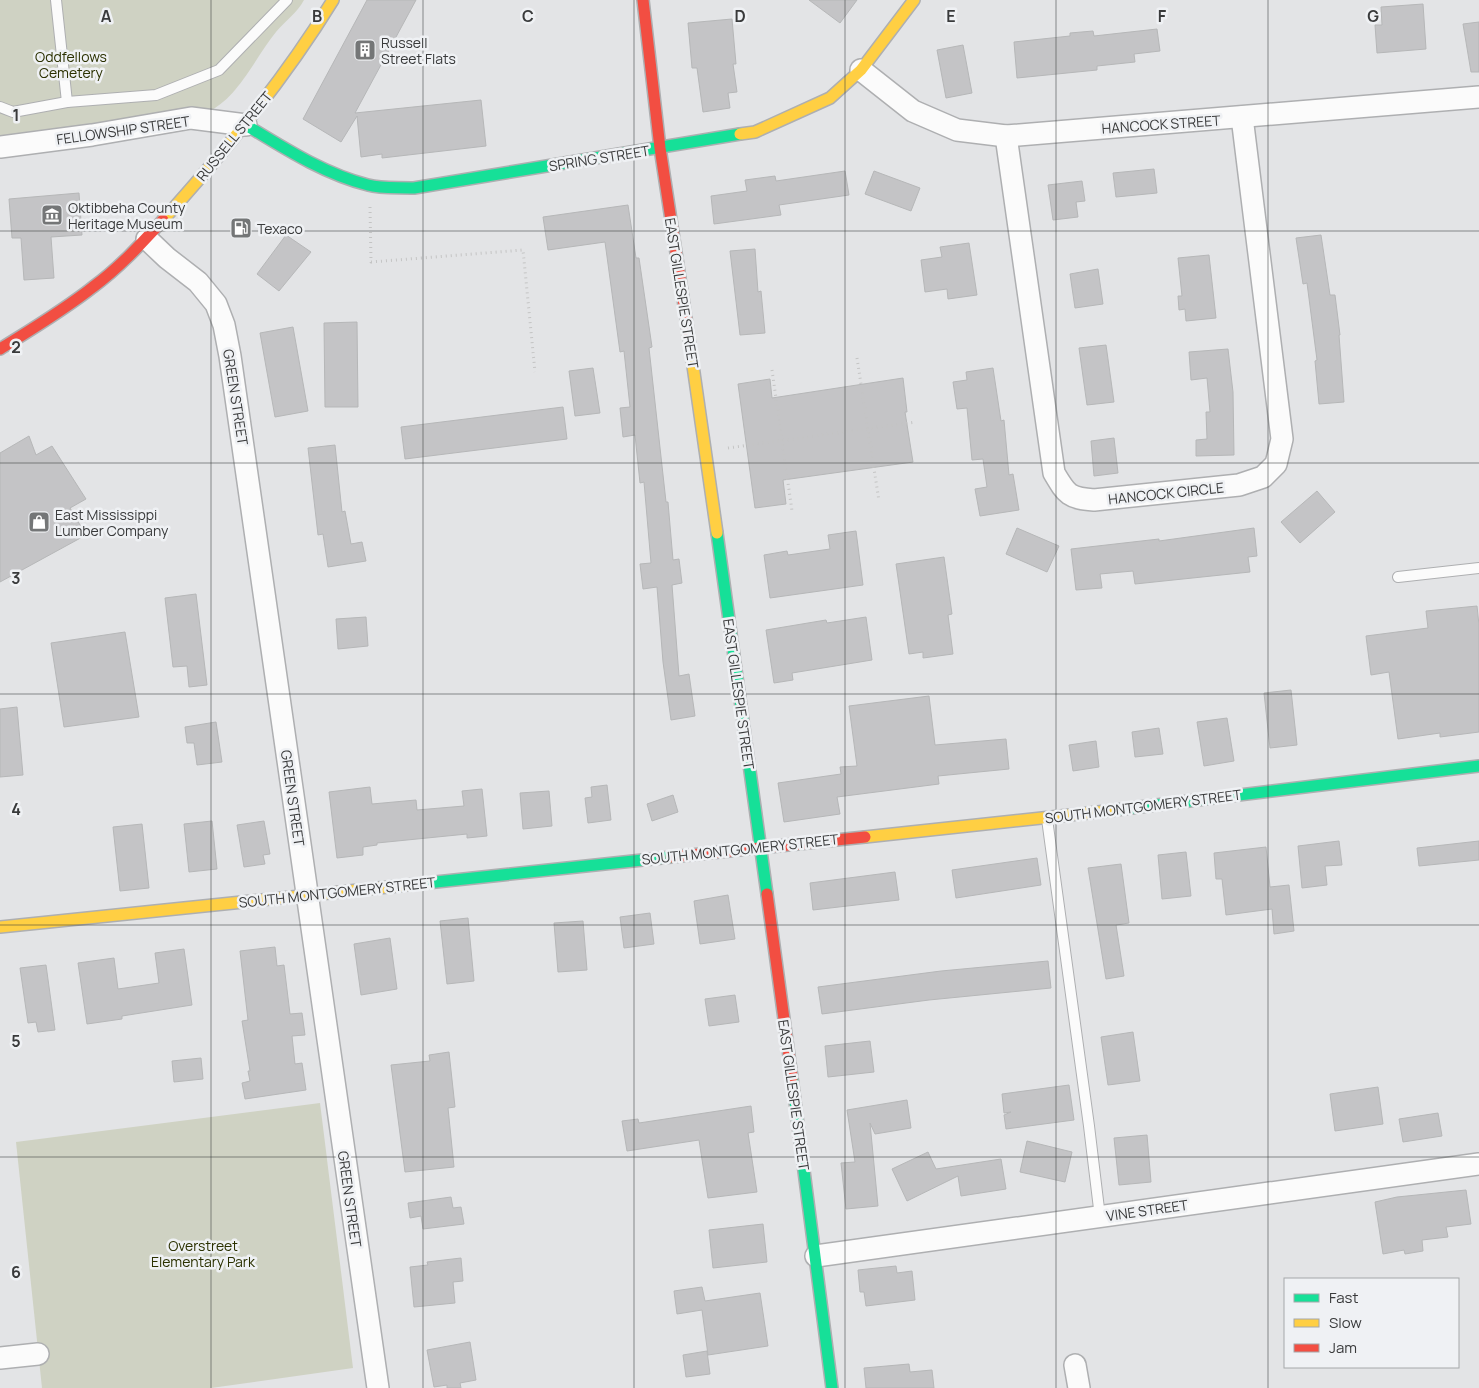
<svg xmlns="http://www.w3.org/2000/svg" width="1479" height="1388" font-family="Manrope,sans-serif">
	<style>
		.green { fill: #cfd2c3 }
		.building { fill: #c4c4c6; stroke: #b6b7b8 }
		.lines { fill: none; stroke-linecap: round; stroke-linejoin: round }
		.lane-casing { stroke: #aeafb1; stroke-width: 12 }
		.street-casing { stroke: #aeafb1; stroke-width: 24 }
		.fast-casing { stroke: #aeafb1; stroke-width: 14 }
		.slow-casing { stroke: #aeafb1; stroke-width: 14 }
		.jam-casing { stroke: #aeafb1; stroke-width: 14 }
		.path { stroke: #c4c4c4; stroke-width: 3; stroke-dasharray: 1 4; stroke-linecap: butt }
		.lane { stroke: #fbfbfb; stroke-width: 10 }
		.street { stroke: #fbfbfb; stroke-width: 21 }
		.fast { stroke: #16e098; stroke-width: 11 }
		.slow { stroke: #ffcf43; stroke-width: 11 }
		.jam { stroke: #f24e42; stroke-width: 11 }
		.grid { fill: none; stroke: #393a3b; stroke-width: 1; stroke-opacity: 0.55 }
		.labels { text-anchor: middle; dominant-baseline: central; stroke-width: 5; stroke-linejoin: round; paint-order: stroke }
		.poi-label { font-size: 14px; fill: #393a3b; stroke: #eff1f4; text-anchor: start }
		.park-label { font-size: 14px; fill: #2b3100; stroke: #eff1f4 }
		.street-label { font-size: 14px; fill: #393a3b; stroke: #eff1f4 }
		.grid-label { font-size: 16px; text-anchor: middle; font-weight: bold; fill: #393a3b; stroke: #eff1f4; stroke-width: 5; stroke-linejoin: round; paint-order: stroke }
	</style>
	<rect width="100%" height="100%" fill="#e3e4e6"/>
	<g class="green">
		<path d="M0,0H304C297,13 285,21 276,32C257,55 238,97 211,110L0,137Z"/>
		<polygon points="320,1103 353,1368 211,1388 42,1388 16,1142"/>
	</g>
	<g class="building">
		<polygon points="367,0 416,0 355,113 481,100 486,146 382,158 382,154 361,157 357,116 341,142 303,119"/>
		<polygon points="809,0 857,0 840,23"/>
		<polygon points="1423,4 1426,49 1377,53 1375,25 1382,25 1381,7"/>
		<polygon points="732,19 736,64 733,64 737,92 728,93 730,108 703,112 697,68 692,68 688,23"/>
		<polygon points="1479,22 1479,72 1471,72 1463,24"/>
		<polygon points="1157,29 1160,51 1134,54 1135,62 1097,66 1097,70 1017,78 1014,42 1070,36 1070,33 1093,31 1094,36"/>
		<polygon points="963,45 972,93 946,98 937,50"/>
		<polygon points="1154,169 1157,193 1116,197 1113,173"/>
		<polygon points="845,171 849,195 779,205 781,215 714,224 711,196 747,191 745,180 775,176 776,181"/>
		<polygon points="874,171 920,188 911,211 865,194"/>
		<polygon points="1082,181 1085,201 1076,202 1078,217 1053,220 1048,185"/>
		<polygon points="79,193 82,235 51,237 54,278 24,280 21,238 12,238 9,199"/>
		<polygon points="628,205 636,258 639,258 652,347 649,348 666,502 668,502 673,560 679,559 682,583 672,585 679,676 689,674 695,716 671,720 663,662 657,587 643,589 640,564 651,563 644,482 640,483 635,435 623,437 620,408 630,407 624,351 620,352 605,242 548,250 543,217"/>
		<polygon points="286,235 311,252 279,291 257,274"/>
		<polygon points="1321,235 1330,295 1335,295 1340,335 1339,335 1344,402 1319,404 1315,361 1317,360 1307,283 1303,284 1296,238"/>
		<polygon points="969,243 977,295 948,299 947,289 925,292 921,260 942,257 940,247"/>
		<polygon points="755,249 758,292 761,291 765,333 740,335 730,251"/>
		<polygon points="1209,255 1216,318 1186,321 1185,309 1179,310 1178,296 1182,296 1178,258"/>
		<polygon points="1098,269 1103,304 1075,308 1070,274"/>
		<polygon points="357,322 358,407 325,407 324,323"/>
		<polygon points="293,327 308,411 275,417 260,333"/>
		<polygon points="1106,345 1114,402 1087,405 1079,348"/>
		<polygon points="1228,349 1233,392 1234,455 1196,456 1196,440 1207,439 1206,412 1210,412 1207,378 1191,380 1189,352"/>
		<polygon points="593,368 600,413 575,416 569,371"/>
		<polygon points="993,368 1001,421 1004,420 1009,475 1013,474 1019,510 980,516 975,489 987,487 983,459 972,460 967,408 957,409 953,382 967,380 966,372"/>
		<polygon points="903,378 907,412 905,412 913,462 783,480 786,504 755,508 738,384 770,379 772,398"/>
		<polygon points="563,407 567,439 405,459 401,427"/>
		<polygon points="29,436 36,455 52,446 86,499 70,508 86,535 0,582 0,453"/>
		<polygon points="1114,438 1118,473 1094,476 1091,441"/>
		<polygon points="335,445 342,512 345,511 351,544 362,542 366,561 328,567 323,534 318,535 308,448"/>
		<polygon points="1317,491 1335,512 1300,543 1281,522"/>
		<polygon points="1017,528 1059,546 1047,572 1006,554"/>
		<polygon points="1254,528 1257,556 1248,557 1250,572 1135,584 1133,571 1100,574 1102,588 1076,590 1071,549 1159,539 1159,541"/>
		<polygon points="856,531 863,585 770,598 764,555 787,551 788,555 830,549 828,535"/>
		<polygon points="944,557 952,614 948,615 953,654 923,658 923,652 909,654 896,564"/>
		<polygon points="196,594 207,685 189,687 187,666 173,667 165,598"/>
		<polygon points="1477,606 1479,625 1479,732 1440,737 1440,733 1398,739 1389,672 1371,675 1366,636 1428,628 1426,611"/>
		<polygon points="366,617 368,646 338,649 336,619"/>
		<polygon points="866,617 872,660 792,673 793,680 774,683 766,630 826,620 827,623"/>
		<polygon points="125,632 139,717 64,727 51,643"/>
		<polygon points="1291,690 1297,745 1270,748 1264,693"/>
		<polygon points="929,696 935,745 1006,739 1009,769 938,776 939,784 837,797 840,814 784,822 778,783 841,774 840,767 857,766 849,706"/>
		<polygon points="17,707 23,775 0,777 0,709"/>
		<polygon points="1227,718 1234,761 1204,766 1197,722"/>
		<polygon points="216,722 222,762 197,765 194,743 187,743 185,727"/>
		<polygon points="1159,728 1163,754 1135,757 1132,732"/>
		<polygon points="1096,741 1099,767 1073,771 1069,745"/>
		<polygon points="607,785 611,820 588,823 585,798 592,797 591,787"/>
		<polygon points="370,787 372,804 416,800 417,810 464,806 462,791 482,789 487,836 467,838 467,834 377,843 377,845 363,847 363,855 337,858 329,792"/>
		<polygon points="549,791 552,826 523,829 520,793"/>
		<polygon points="673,795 678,812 652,821 647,804"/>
		<polygon points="212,821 217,869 189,872 184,824"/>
		<polygon points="264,821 270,854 263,855 265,864 244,867 237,825"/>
		<polygon points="142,824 149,888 120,891 113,827"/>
		<polygon points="1339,841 1342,865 1325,866 1327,885 1302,888 1298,846"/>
		<polygon points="1479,841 1479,860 1419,866 1417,848"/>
		<polygon points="1266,847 1270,887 1289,885 1294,931 1274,934 1272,909 1226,915 1222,879 1216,879 1214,853"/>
		<polygon points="1186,852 1191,896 1162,899 1158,855"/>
		<polygon points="1037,858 1041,885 956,898 952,870"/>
		<polygon points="1121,864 1129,923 1116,925 1124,976 1106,979 1088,868"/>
		<polygon points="895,872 899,900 813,910 810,883"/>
		<polygon points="728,895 735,939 700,944 694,901"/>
		<polygon points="650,913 654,944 624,948 620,917"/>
		<polygon points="468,918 474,981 447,984 440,921"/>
		<polygon points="583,921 587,970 558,972 554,923"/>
		<polygon points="390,938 397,989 361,995 354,944"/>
		<polygon points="275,947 277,966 284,965 290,1014 302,1013 305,1035 292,1036 295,1064 302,1063 306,1090 245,1099 242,1083 250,1081 248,1071 250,1071 242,1021 248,1020 240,951"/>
		<polygon points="184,949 192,1005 122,1016 122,1019 87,1024 78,963 114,958 118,989 159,983 155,953"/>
		<polygon points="1048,961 1051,988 929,1000 822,1014 818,987 941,971"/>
		<polygon points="46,965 55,1030 38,1032 36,1022 28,1023 20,968"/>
		<polygon points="735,995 739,1022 709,1026 705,999"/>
		<polygon points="1133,1032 1140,1081 1108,1085 1101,1037"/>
		<polygon points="870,1041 874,1072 828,1077 825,1046"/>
		<polygon points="449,1052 455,1107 448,1108 454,1167 405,1172 391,1065 430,1061 429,1055"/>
		<polygon points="201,1058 203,1079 174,1082 172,1061"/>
		<polygon points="1069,1085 1074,1120 1006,1129 1004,1115 1011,1112 1004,1113 1002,1094"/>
		<polygon points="1378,1087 1383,1124 1335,1131 1330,1094"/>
		<polygon points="907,1100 911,1128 875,1134 870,1123 878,1206 846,1209 841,1163 855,1162 847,1110"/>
		<polygon points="751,1106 754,1132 748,1133 757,1192 708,1198 699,1140 627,1151 622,1121 638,1119 639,1123"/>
		<polygon points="1438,1113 1442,1136 1403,1142 1399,1119"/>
		<polygon points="1147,1135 1151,1182 1119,1185 1114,1138"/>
		<polygon points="1027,1141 1072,1152 1065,1182 1020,1172"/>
		<polygon points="928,1152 936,1169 1001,1159 1006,1189 961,1196 958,1176 907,1201 892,1169"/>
		<polygon points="1466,1190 1471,1224 1446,1227 1448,1237 1422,1240 1423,1251 1405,1254 1404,1250 1383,1254 1375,1202 1397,1197"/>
		<polygon points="451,1197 453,1208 461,1207 464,1224 423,1229 421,1216 410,1218 408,1203"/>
		<polygon points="763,1224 767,1262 713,1268 709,1230"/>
		<polygon points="461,1258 463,1281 453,1282 455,1303 414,1307 410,1267 428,1265 427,1262"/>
		<polygon points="896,1266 897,1273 912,1271 915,1300 866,1306 864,1292 860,1292 858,1270"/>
		<polygon points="702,1287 705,1301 760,1293 768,1346 708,1355 702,1310 677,1314 674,1291"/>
		<polygon points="470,1342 476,1380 460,1383 461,1388 447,1388 447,1385 434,1387 427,1350"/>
		<polygon points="707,1351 710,1374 686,1377 683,1355"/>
		<polygon points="909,1364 910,1372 932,1370 934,1388 866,1388 864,1368"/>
	</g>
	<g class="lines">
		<g class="lane-casing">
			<g id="lane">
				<polyline points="56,0 67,102"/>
				<polyline points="0,107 13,112 67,102 156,95 219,70 287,0"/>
				<polyline points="1398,577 1479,568"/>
				<polyline points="1047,819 1089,1126 1100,1217"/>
			</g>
		</g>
		<g class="street-casing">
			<g id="street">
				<polyline points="861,70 913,111 957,130 1006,136 1479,97"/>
				<path d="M1006,136L1054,473C1067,495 1069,498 1094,500L1239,485L1263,477L1276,464L1282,439L1242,117"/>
				<polyline points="0,147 92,135 191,118 246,125"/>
				<polyline points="147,239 167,258 198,282 216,304 224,325 230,356 378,1388"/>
				<polyline points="816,1256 1479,1164"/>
				<polyline points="0,1358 38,1354"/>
				<polyline points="1075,1365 1079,1388"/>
			</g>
		</g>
		<g class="fast-casing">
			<g id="fast">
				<path d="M246,125C284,148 324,174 368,185C382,189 399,187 414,188L740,134"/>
				<polyline points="717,533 767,894"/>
				<polyline points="1107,811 1479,766"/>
				<polyline points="417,884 671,857"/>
				<polyline points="792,1078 832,1388"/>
			</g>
		</g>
		<g class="slow-casing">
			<g id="slow">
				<polyline points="740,134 755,132 830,98 861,70 914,0"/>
				<path d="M163,220C225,151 284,80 333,0"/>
				<polyline points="688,331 717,533"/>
				<polyline points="865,837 1107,811"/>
				<polyline points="0,927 417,884"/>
			</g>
		</g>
		<g class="jam-casing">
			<g id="jam">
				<polyline points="643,0 660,148 688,331"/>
				<path d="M0,349C32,329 64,310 93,287C119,268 141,244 163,220"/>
				<polyline points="671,857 865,837"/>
				<polyline points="767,894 792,1078"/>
			</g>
		</g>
		<g class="path">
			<polyline points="370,207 371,262 523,250 535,372"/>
			<polyline points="857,358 879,501"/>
			<polyline points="772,370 792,511"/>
			<polyline points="728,448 916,422"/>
		</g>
		<use href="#lane" class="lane"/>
		<use href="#street" class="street"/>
		<use href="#fast" class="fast"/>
		<use href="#slow" class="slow"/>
		<use href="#jam" class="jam"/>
	</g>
	<path class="grid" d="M211,0V1388M423,0V1388M634,0V1388M845,0V1388M1056,0V1388M1268,0V1388M0,231H1479M0,463H1479M0,694H1479M0,925H1479M0,1157H1479"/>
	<defs>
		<g id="building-square" transform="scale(1.125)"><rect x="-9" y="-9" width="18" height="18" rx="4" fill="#747677" stroke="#eff1f4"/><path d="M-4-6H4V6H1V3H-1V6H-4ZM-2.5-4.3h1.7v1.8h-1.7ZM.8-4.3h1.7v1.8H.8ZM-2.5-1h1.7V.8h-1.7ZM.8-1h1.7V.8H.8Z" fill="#fff"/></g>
		<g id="museum-square" transform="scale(1.125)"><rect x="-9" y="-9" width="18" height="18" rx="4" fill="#747677" stroke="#eff1f4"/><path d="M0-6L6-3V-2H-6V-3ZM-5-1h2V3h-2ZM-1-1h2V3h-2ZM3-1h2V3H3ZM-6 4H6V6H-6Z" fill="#fff"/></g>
		<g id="fuel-square" transform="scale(1.125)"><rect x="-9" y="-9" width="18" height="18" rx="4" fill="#747677" stroke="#eff1f4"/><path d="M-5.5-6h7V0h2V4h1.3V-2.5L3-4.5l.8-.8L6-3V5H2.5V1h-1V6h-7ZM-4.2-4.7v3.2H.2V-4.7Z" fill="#fff"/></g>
		<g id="shop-square" transform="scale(1.125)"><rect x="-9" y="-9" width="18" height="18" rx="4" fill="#747677" stroke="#eff1f4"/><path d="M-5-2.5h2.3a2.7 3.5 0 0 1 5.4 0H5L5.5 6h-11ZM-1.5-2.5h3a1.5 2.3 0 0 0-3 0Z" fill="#fff"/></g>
	</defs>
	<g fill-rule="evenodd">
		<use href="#building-square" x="365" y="50"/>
		<use href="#museum-square" x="52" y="215"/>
		<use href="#fuel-square" x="241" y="228"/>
		<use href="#shop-square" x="39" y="522"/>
	</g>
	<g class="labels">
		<g class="poi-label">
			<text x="381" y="42">Russell<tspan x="381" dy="16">Street Flats</tspan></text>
			<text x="68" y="207">Oktibbeha County<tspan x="68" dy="16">Heritage Museum</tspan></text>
			<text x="257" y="228">Texaco</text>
			<text x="55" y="514">East Mississippi<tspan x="55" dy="16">Lumber Company</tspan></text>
		</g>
		<g class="park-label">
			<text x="71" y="56">Oddfellows<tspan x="71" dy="16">Cemetery</tspan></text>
			<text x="203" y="1245">Overstreet<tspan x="203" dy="16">Elementary Park</tspan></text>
		</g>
		<g class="street-label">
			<text transform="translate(1161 124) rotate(-4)">HANCOCK STREET</text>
			<text transform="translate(123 130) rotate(-8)">FELLOWSHIP STREET</text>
			<text transform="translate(234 136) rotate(-51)">RUSSELL STREET</text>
			<text transform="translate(599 158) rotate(-9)">SPRING STREET</text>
			<text transform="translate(682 293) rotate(81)">EAST GILLESPIE STREET</text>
			<text transform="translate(236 397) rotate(81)">GREEN STREET</text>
			<text transform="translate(1166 493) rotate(-6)">HANCOCK CIRCLE</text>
			<text transform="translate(739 694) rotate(82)">EAST GILLESPIE STREET</text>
			<text transform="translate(293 798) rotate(82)">GREEN STREET</text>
			<text transform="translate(1143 806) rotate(-7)">SOUTH MONTGOMERY STREET</text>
			<text transform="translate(740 849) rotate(-6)">SOUTH MONTGOMERY STREET</text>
			<text transform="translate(337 892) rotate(-6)">SOUTH MONTGOMERY STREET</text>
			<text transform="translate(794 1095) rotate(82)">EAST GILLESPIE STREET</text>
			<text transform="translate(350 1199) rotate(82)">GREEN STREET</text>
			<text transform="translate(1147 1210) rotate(-8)">VINE STREET</text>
		</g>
	</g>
	<g class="grid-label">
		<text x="106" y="22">A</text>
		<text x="317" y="22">B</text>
		<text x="528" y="22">C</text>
		<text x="740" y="22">D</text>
		<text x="951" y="22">E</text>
		<text x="1162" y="22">F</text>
		<text x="1373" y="22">G</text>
		<text x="16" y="121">1</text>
		<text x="16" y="353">2</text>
		<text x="16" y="584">3</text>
		<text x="16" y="815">4</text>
		<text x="16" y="1047">5</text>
		<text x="16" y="1278">6</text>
	</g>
	<rect x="1284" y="1278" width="175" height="90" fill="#eff1f4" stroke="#a6a8aa"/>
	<rect x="1294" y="1294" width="25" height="8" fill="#16e098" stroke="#a6a8aa"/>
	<text x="1329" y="1303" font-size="15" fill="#393a3b">Fast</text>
	<rect x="1294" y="1319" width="25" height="8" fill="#ffcf43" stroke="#a6a8aa"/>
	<text x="1329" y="1328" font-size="15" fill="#393a3b">Slow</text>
	<rect x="1294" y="1344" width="25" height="8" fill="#f24e42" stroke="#a6a8aa"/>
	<text x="1329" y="1353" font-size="15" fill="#393a3b">Jam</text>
</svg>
